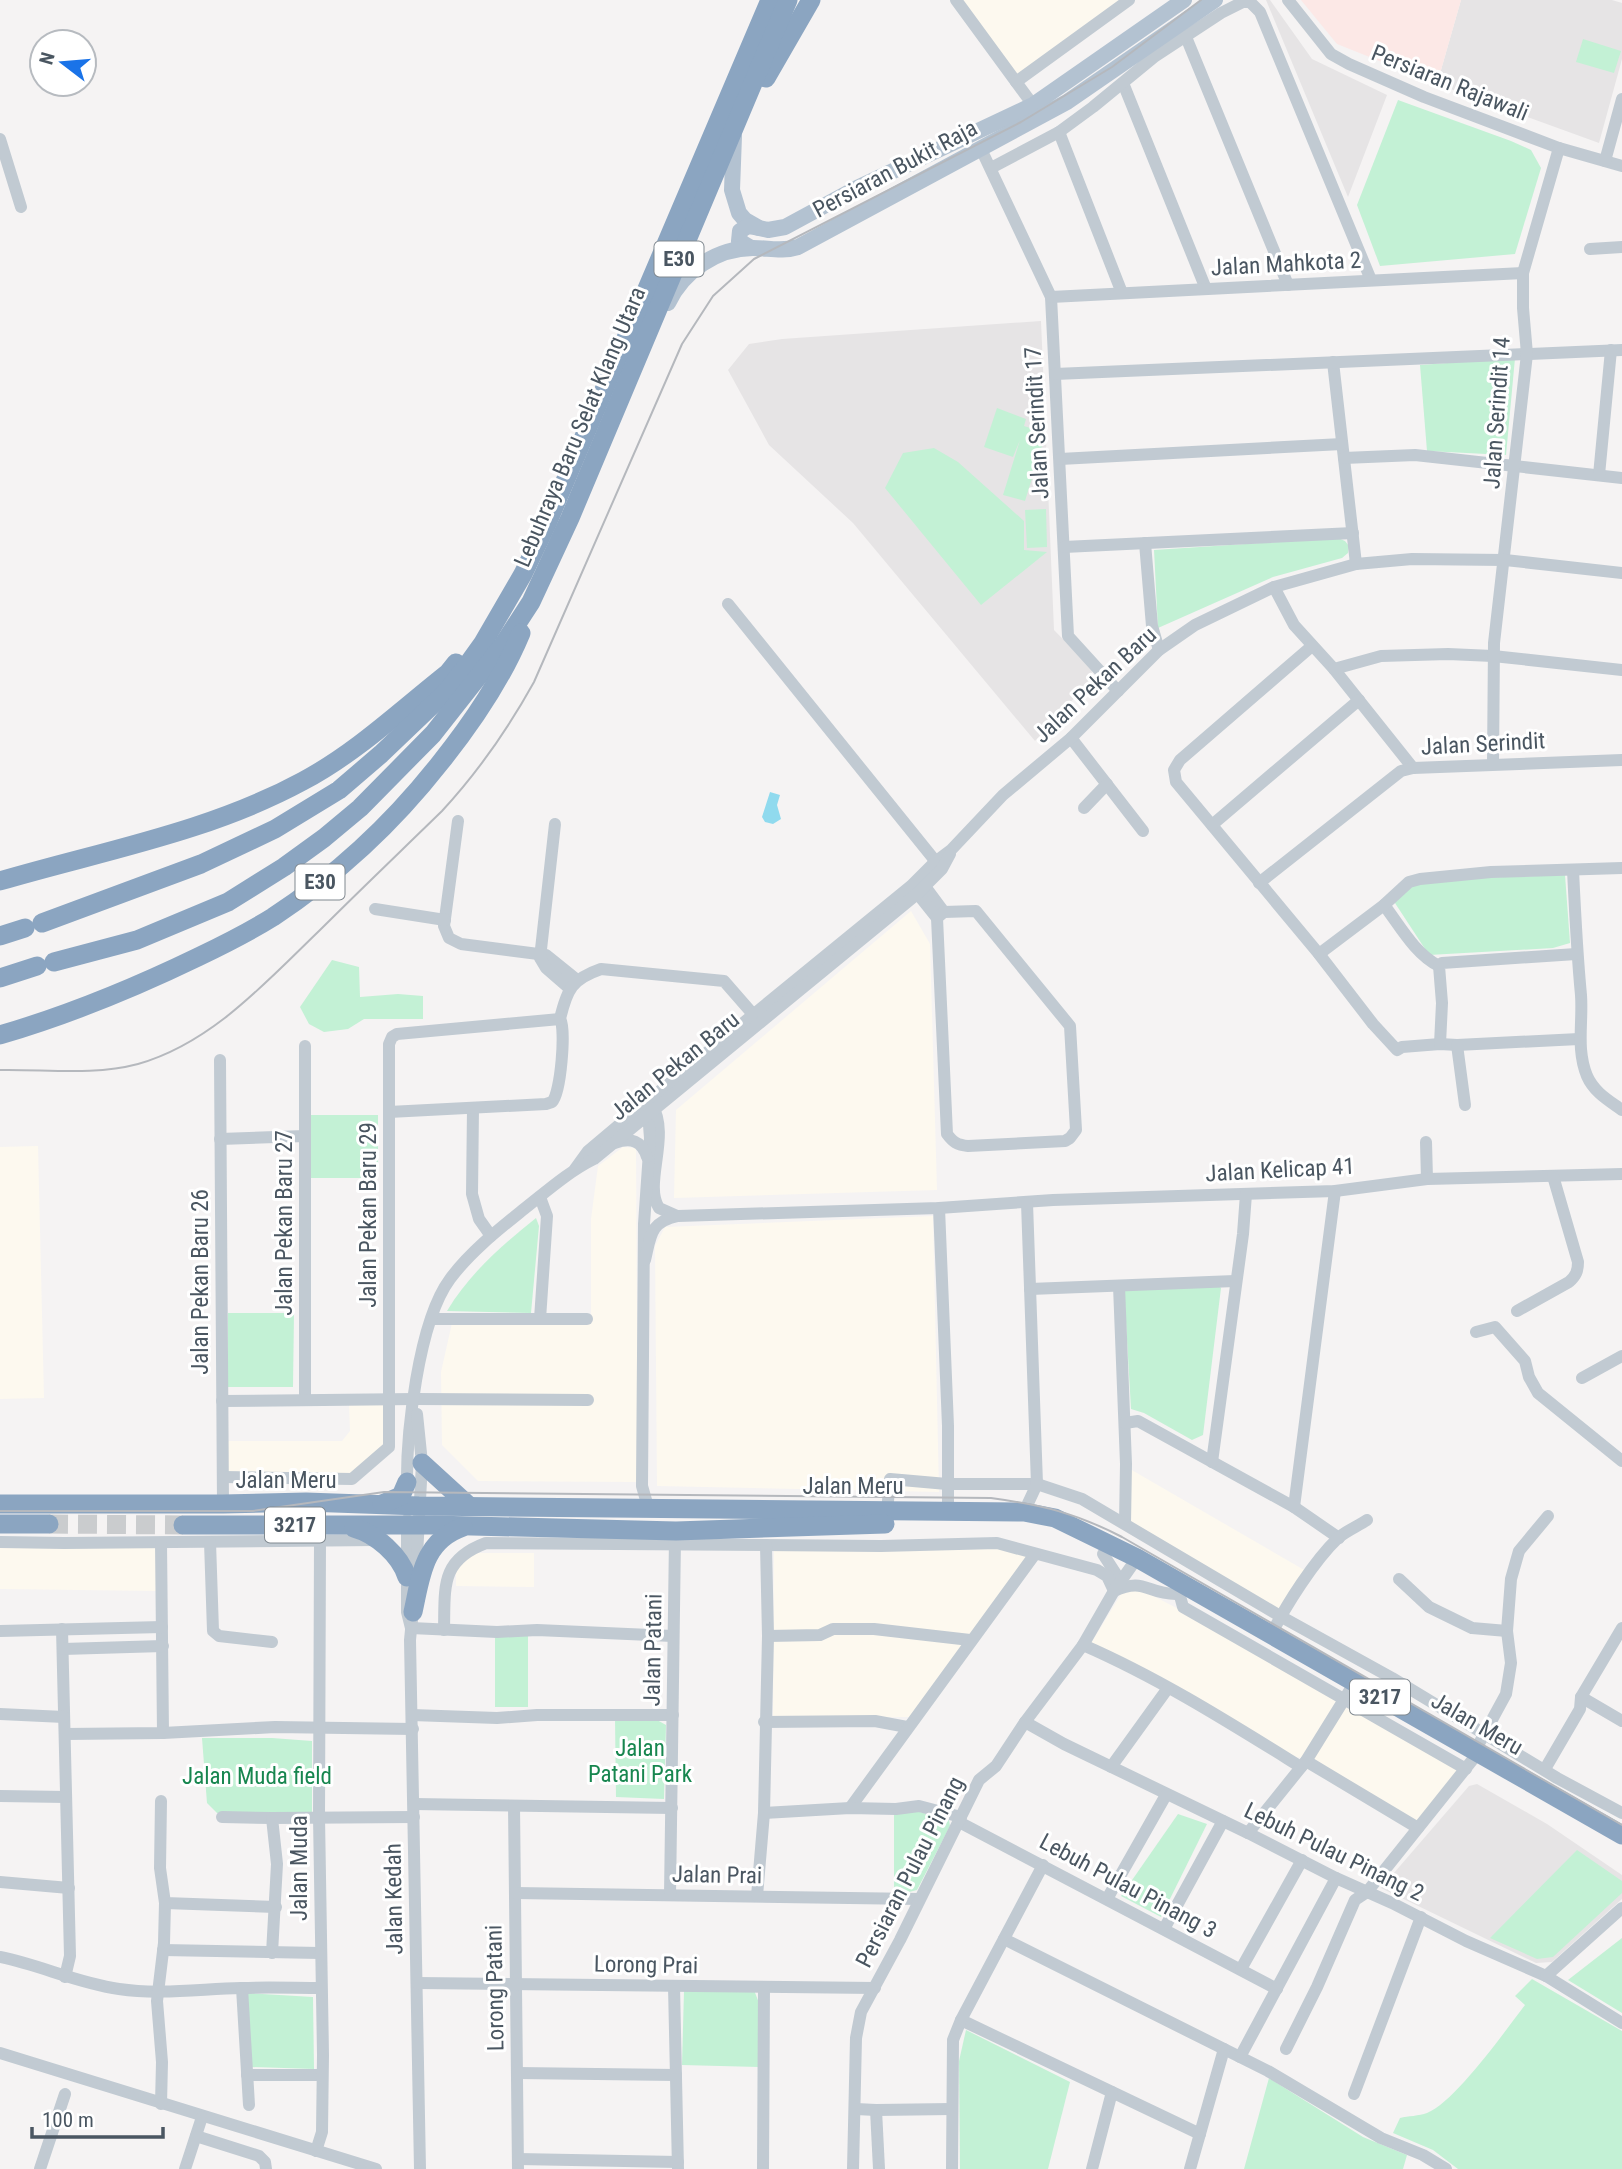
<svg xmlns="http://www.w3.org/2000/svg" width="1622" height="2169" font-family="'Roboto Condensed',sans-serif">
	<style>
		.commercial { fill: #fdf9ef }
		.education { fill: #e6e4e5 }
		.medical { fill: #fce8e6 }
		.green { fill: #c3f1d5 }
		.water { fill: #90daee }
		.lines { fill: none; stroke-linecap: round; stroke-linejoin: round }
		.highway-tunnel { stroke: #caccce; stroke-width: 19; stroke-dasharray: 19 10; stroke-linecap: butt }
		.minor { stroke: #c1cad2; stroke-width: 12 }
		.major { stroke: #b3c2d1; stroke-width: 16 }
		.highway { stroke: #8ba5c1; stroke-width: 19 }
		.tram { stroke: #b5b8bd; stroke-width: 2 }
		.labels { text-anchor: middle; dominant-baseline: central; stroke-width: 6; stroke-linejoin: round; paint-order: stroke }
		.shield { fill: #fff; stroke: #808990; stroke-width: 2 }
		.shield-label { font-size: 21px; font-weight: bold; fill: #4a5661 }
		.street-label { font-size: 23px; fill: #4a5661; stroke: #fff }
		.park-label { font-size: 23px; fill: #17864f; stroke: #fff }
	</style>
	<rect width="100%" height="100%" fill="#f5f3f3"/>
	<g class="commercial">
		<polygon points="962,0 1123,0 1018,77"/>
		<polygon points="911,911 930,944 937,1190 674,1198 676,1110"/>
		<polygon points="38,1146 44,1398 0,1399 0,1147"/>
		<polygon points="623,1147 636,1148 638,1482 478,1481 442,1445 441,1372 452,1323 591,1321 591,1219 598,1166"/>
		<polygon points="933,1216 939,1492 657,1486 655,1246 665,1227"/>
		<polygon points="386,1402 387,1445 352,1477 226,1474 226,1441 342,1441 350,1431 349,1403"/>
		<polygon points="1130,1469 1306,1571 1279,1612 1129,1522"/>
		<polygon points="0,1546 158,1546 158,1591 0,1589"/>
		<polygon points="774,1548 1002,1548 1029,1555 910,1717 773,1718"/>
		<polygon points="471,1553 534,1553 534,1587 456,1586 456,1566"/>
		<polygon points="1138,1588 1221,1631 1461,1770 1417,1824 1303,1757 1293,1758 1090,1645 1123,1591"/>
	</g>
	<g class="education">
		<polygon points="1266,0 1270,0 1312,59 1387,95 1348,197"/>
		<polygon points="1461,0 1612,0 1622,3 1622,59 1599,143 1437,84"/>
		<polygon points="1041,321 1054,630 1092,669 1091,680 1035,741 853,523 769,445 728,370 749,344 782,339"/>
		<polygon points="1477,1784 1547,1824 1622,1875 1622,1899 1552,1962 1536,1963 1381,1888 1469,1786"/>
	</g>
	<polygon class="medical" points="1301,0 1461,0 1437,84 1337,44"/>
	<g class="green">
		<polygon points="1583,39 1621,51 1614,73 1576,62"/>
		<polygon points="1398,100 1511,141 1531,150 1541,168 1515,254 1380,266 1357,205"/>
		<polygon points="1515,358 1506,455 1427,451 1420,365"/>
		<polygon points="997,408 1026,419 1024,426 1046,433 1025,501 1003,495 1020,440 1013,457 984,447"/>
		<polygon points="934,448 958,462 1024,521 1024,550 1047,552 981,605 885,488 903,453"/>
		<polygon points="1046,509 1047,547 1027,548 1025,510"/>
		<polygon points="1338,538 1345,541 1349,546 1348,553 1342,558 1273,577 1158,628 1154,550"/>
		<polygon points="1565,875 1570,943 1553,948 1429,955 1393,900 1417,880"/>
		<polygon points="332,960 359,967 360,997 398,994 423,996 423,1019 364,1019 348,1029 324,1032 309,1024 300,1007"/>
		<rect x="306" y="1115" width="72" height="63"/>
		<path d="M536,1218L539,1226L531,1313L447,1311C469,1274 502,1245 536,1218Z"/>
		<polygon points="1217,1284 1221,1288 1203,1435 1192,1440 1144,1413 1131,1409 1124,1287"/>
		<polygon points="228,1313 294,1313 293,1387 228,1387"/>
		<rect x="495" y="1631" width="33" height="76"/>
		<polygon points="615,1718 657,1720 666,1725 664,1799 616,1797"/>
		<polygon points="202,1738 272,1738 312,1741 312,1813 217,1813 207,1803"/>
		<polygon points="916,1811 949,1820 950,1826 917,1890 901,1894 894,1891 894,1812"/>
		<polygon points="1178,1814 1207,1824 1161,1917 1121,1896"/>
		<polygon points="1577,1850 1622,1881 1622,1893 1553,1957 1537,1959 1490,1938"/>
		<polygon points="1622,1938 1622,2013 1568,1980"/>
		<path d="M1532,1979L1622,2031V2169H1458L1433,2150L1393,2133L1400,2118C1408,2116 1419,2116 1427,2113C1455,2102 1505,2031 1525,2005L1515,1996Z"/>
		<polygon points="754,1990 759,2003 759,2067 682,2065 684,1991"/>
		<polygon points="247,1993 313,1997 314,2069 251,2067"/>
		<polygon points="966,2030 1070,2082 1048,2169 960,2169 959,2061"/>
		<polygon points="1269,2078 1363,2137 1407,2155 1403,2169 1244,2169"/>
	</g>
	<polygon class="water" points="770,792 780,795 777,805 781,819 773,824 765,822 762,817"/>
	<g class="lines">
		<polyline class="highway-tunnel" points="49,1524 183,1525"/>
		<g class="minor">
			<polyline points="956,0 1033,105"/>
			<polyline points="1288,0 1331,54 1349,64 1424,97 1559,148 1622,166"/>
			<polyline points="1186,37 1288,285"/>
			<polyline points="1016,82 1129,0"/>
			<polyline points="1123,83 1206,289"/>
			<polyline points="1059,132 1122,293"/>
			<polyline points="0,139 21,207"/>
			<polyline points="981,149 1051,297 1068,636 1118,691"/>
			<polyline points="1605,161 1622,99"/>
			<polyline points="991,168 1059,132 1093,107 1154,57 1221,13 1243,2 1250,2 1260,12 1371,280"/>
			<polyline points="1590,249 1622,247"/>
			<polyline points="1051,297 1523,273"/>
			<polyline points="1333,362 1356,564"/>
			<polyline points="1055,374 1622,350"/>
			<polyline points="1344,458 1415,455 1622,478"/>
			<polyline points="1060,459 1342,444"/>
			<polyline points="1599,475 1611,350"/>
			<polyline points="1145,543 1152,626 1159,650"/>
			<polyline points="1064,547 1353,533"/>
			<polyline points="1274,587 1294,625 1334,669 1413,768"/>
			<polyline points="728,604 941,868"/>
			<polyline points="1312,646 1180,760 1174,770 1176,782 1319,954 1373,1024 1397,1050 1402,1047 1440,1044 1457,1045 1579,1039"/>
			<polyline points="1334,669 1381,656 1448,654 1493,656 1622,670"/>
			<polyline points="1071,738 1143,831"/>
			<polyline points="1493,763 1494,643 1527,354 1523,308 1523,273 1559,148"/>
			<polyline points="1084,808 1107,784"/>
			<polyline points="458,821 444,926 449,938 461,944 546,955 577,980"/>
			<polyline points="555,824 540,958 546,968 569,988"/>
			<polyline points="1212,825 1359,700"/>
			<path d="M1573,870C1575,912 1577,954 1581,995C1583,1023 1576,1049 1587,1076C1594,1092 1608,1100 1622,1110"/>
			<polyline points="921,881 944,912"/>
			<polyline points="1259,883 1401,771 1413,768 1622,760"/>
			<polyline points="913,888 937,918"/>
			<path d="M1384,905C1400,926 1415,954 1439,966"/>
			<polyline points="375,909 445,920"/>
			<path d="M976,911L1070,1026L1076,1130L1070,1138L1065,1141L968,1146C957,1145 953,1142 947,1134L937,918L944,912Z"/>
			<polyline points="1319,954 1384,905 1409,882 1420,879 1491,872 1622,868"/>
			<path d="M560,1019C567,989 572,979 601,969L724,981L758,1020"/>
			<polyline points="1440,1044 1442,1003 1439,966 1442,963 1576,954"/>
			<polyline points="1457,1045 1465,1105"/>
			<polyline points="220,1060 223,1504"/>
			<path d="M652,1105C671,1136 643,1184 659,1208L677,1216"/>
			<polyline points="473,1108 472,1194 479,1219 491,1236"/>
			<path d="M389,1112L546,1104L552,1102C561,1093 566,1028 560,1019"/>
			<polyline points="641,1112 649,1125 650,1138 644,1224 642,1486 648,1507"/>
			<polyline points="220,1139 305,1136"/>
			<polyline points="1426,1142 1427,1179"/>
			<path d="M615,1143C631,1137 642,1141 647,1157"/>
			<polyline points="575,1169 588,1151 639,1108 911,886 935,862 951,850 1003,795 1071,738 1159,650 1195,625 1274,587 1356,564 1412,559 1505,560 1622,573"/>
			<polyline points="540,1197 547,1216 540,1319"/>
			<polyline points="939,1208 948,1426 948,1511"/>
			<path d="M645,1260C651,1235 650,1222 678,1216L939,1208L1053,1200L1335,1191L1427,1179L1622,1174"/>
			<polyline points="1119,1286 1126,1464 1125,1523"/>
			<polyline points="1030,1289 1235,1281"/>
			<path d="M1517,1311L1569,1282C1576,1276 1578,1271 1578,1262L1553,1176"/>
			<polyline points="432,1319 587,1319"/>
			<polyline points="1476,1332 1495,1327 1525,1361 1529,1377 1538,1393 1622,1461"/>
			<polyline points="1582,1378 1622,1356"/>
			<polyline points="305,1400 305,1046"/>
			<polyline points="222,1401 415,1399 588,1400"/>
			<polyline points="1125,1423 1138,1421 1294,1507 1339,1538"/>
			<polyline points="1212,1462 1243,1234 1246,1194"/>
			<polyline points="223,1477 352,1479 389,1447 389,1044 392,1037 397,1034 560,1019"/>
			<path d="M407,1488C406,1435 418,1322 450,1279C470,1252 498,1230 524,1209C547,1191 568,1172 594,1159L917,894L942,869L950,854"/>
			<polyline points="1294,1507 1335,1191"/>
			<polyline points="887,1512 890,1479 947,1484 1037,1484 1082,1499 1280,1616 1392,1678 1557,1778 1622,1813"/>
			<polyline points="1024,1512 1037,1484 1027,1203"/>
			<polyline points="407,1520 407,1612 411,1628"/>
			<polyline points="0,1542 64,1543 376,1540"/>
			<polyline points="210,1542 213,1631 219,1636 272,1642"/>
			<polyline points="161,1543 163,1733"/>
			<polyline points="1103,1554 1116,1574 1115,1584"/>
			<polyline points="416,1574 422,1463 417,1414"/>
			<polyline points="1399,1579 1429,1607 1472,1628 1507,1631"/>
			<path d="M1114,1591C1145,1577 1146,1594 1176,1594"/>
			<polyline points="1180,1596 1183,1607 1466,1769"/>
			<polyline points="412,1620 410,1640 420,2169"/>
			<polyline points="411,1628 497,1632 537,1630 673,1636"/>
			<polyline points="62,1629 70,1956 65,1977"/>
			<path d="M444,1630C445,1587 440,1560 486,1543L881,1546L997,1543L1097,1570L1107,1576L1114,1591"/>
			<polyline points="0,1631 162,1627"/>
			<path d="M1271,1635C1286,1605 1314,1561 1338,1538C1346,1531 1358,1526 1367,1520"/>
			<polyline points="768,1636 820,1635 833,1629 874,1629 970,1640"/>
			<path d="M1083,1645C1159,1678 1230,1723 1301,1767"/>
			<polyline points="63,1649 163,1646"/>
			<polyline points="1581,1697 1622,1721"/>
			<polyline points="0,1714 64,1717"/>
			<polyline points="412,1715 497,1718 537,1715 673,1715"/>
			<polyline points="764,1722 875,1721 907,1727"/>
			<polyline points="1025,1722 1064,1744 1248,1833 1336,1878 1392,1903 1466,1941 1546,1976 1622,2023"/>
			<polyline points="65,1734 163,1733 275,1727 413,1729"/>
			<polyline points="1475,1751 1506,1694 1511,1663 1507,1631 1511,1579 1519,1551 1548,1516"/>
			<polyline points="1306,1761 1418,1828"/>
			<polyline points="1111,1767 1168,1688"/>
			<polyline points="1545,1769 1580,1709 1581,1697 1622,1628"/>
			<polyline points="0,1796 66,1797"/>
			<polyline points="161,1801 160,1868 165,1903 276,1907"/>
			<polyline points="414,1804 672,1808"/>
			<polyline points="514,1806 518,2169"/>
			<polyline points="850,1808 1035,1554"/>
			<polyline points="764,1813 850,1808 896,1809 919,1806 961,1817"/>
			<polyline points="222,1817 272,1818"/>
			<polyline points="959,1822 1277,1989"/>
			<polyline points="1248,1833 1306,1761 1350,1690"/>
			<polyline points="0,1882 69,1888"/>
			<polyline points="515,1893 919,1899"/>
			<polyline points="670,1895 675,1538"/>
			<polyline points="757,1896 764,1813 768,1636 766,1545"/>
			<polyline points="1107,1899 1166,1795"/>
			<polyline points="1164,1929 1223,1821"/>
			<polyline points="1004,1939 1268,2071 1381,2138 1423,2155 1446,2169"/>
			<polyline points="163,1950 320,1953"/>
			<polyline points="272,1953 277,1864 272,1818 414,1817"/>
			<path d="M0,1957C40,1965 77,1983 119,1989C159,1995 200,1989 241,1988C268,1987 295,1988 321,1988"/>
			<polyline points="1241,1969 1302,1860"/>
			<polyline points="1546,1976 1622,1908"/>
			<polyline points="417,1983 875,1988"/>
			<polyline points="674,1986 678,2169"/>
			<polyline points="242,1988 249,2105"/>
			<polyline points="961,2020 1200,2134"/>
			<polyline points="1286,2049 1317,1987 1355,1900 1367,1892 1474,1758"/>
			<polyline points="0,2053 376,2169"/>
			<polyline points="1240,2057 1336,1878"/>
			<polyline points="517,2073 676,2075"/>
			<polyline points="247,2075 321,2075"/>
			<polyline points="1354,2094 1421,1917"/>
			<polyline points="161,2104 162,2062 157,2001 164,1943 165,1903"/>
			<polyline points="856,2109 876,2110 952,2109"/>
			<polyline points="876,2110 879,2169"/>
			<polyline points="196,2136 259,2156 265,2162 266,2169"/>
			<polyline points="316,2151 322,2132 323,2055 319,1817 320,1541"/>
			<polyline points="518,2159 678,2162"/>
			<polyline points="40,2169 65,2094"/>
			<polyline points="185,2169 202,2117"/>
			<polyline points="763,2169 764,1987"/>
			<polyline points="853,2169 856,2038 861,2012 900,1940 979,1780 996,1766 1025,1722 1083,1645 1114,1591 1137,1558"/>
			<polyline points="952,2169 953,2040 961,2020 1043,1865"/>
			<polyline points="1092,2169 1112,2092"/>
			<polyline points="1190,2169 1224,2049"/>
		</g>
		<g class="major">
			<polyline points="734,136 732,190 739,213 745,220 759,228 768,230 785,227 857,188 1033,105 1184,0"/>
			<polyline points="751,248 739,241 740,231 748,226 759,228"/>
			<path d="M668,303C683,271 717,248 753,248C769,248 782,252 798,247L1067,102L1215,0"/>
		</g>
		<g class="highway">
			<polyline points="766,78 811,0"/>
			<path d="M0,881C102,851 209,832 303,781C356,753 401,710 448,673L456,663"/>
			<polyline points="42,923 201,864 275,829 339,790 381,754 447,691 465,668 483,643 523,574 546,526 770,0"/>
			<polyline points="0,936 25,928"/>
			<polyline points="54,962 137,940 228,902 284,867 324,838 360,808 433,734 503,645 531,602 570,518 788,0"/>
			<polyline points="0,978 37,966"/>
			<path d="M0,1035C68,1015 134,988 198,957C223,945 249,932 273,917C337,875 393,823 440,763C473,722 501,681 521,633"/>
			<polyline points="422,1463 468,1505"/>
			<polyline points="0,1504 223,1504 306,1502 419,1506 1024,1512 1055,1518 1137,1558 1622,1835"/>
			<polyline points="382,1504 401,1496 407,1482"/>
			<polyline points="0,1524 49,1524"/>
			<polyline points="183,1525 434,1525 676,1531 885,1524"/>
			<path d="M354,1528C376,1534 400,1555 407,1577"/>
			<path d="M413,1612C421,1576 423,1541 463,1527"/>
		</g>
		<g class="tram">
			<path d="M0,1070C45,1069 93,1076 138,1064C212,1043 266,982 320,930C360,890 401,851 442,811C478,772 508,729 534,682L682,344L713,296L754,259L1021,122L1112,67L1201,0"/>
			<path d="M0,1511H253L384,1492L991,1498C1042,1505 1076,1513 1122,1537L1622,1825"/>
		</g>
	</g>
	<g class="labels">
		<g class="shield">
			<rect x="654.5" y="241.5" width="49" height="35" rx="5"/>
			<rect x="295.5" y="864.5" width="49" height="35" rx="5"/>
			<rect x="265" y="1507.5" width="60" height="35" rx="5"/>
			<rect x="1350" y="1679.5" width="60" height="35" rx="5"/>
		</g>
		<g class="shield-label">
			<text x="679" y="259">E30</text>
			<text x="320" y="882">E30</text>
			<text x="295" y="1525">3217</text>
			<text x="1380" y="1697">3217</text>
		</g>
		<g class="street-label">
			<text transform="translate(1450 83) rotate(22)">Persiaran Rajawali</text>
			<text transform="translate(895 169) rotate(-28)">Persiaran Bukit Raja</text>
			<text transform="translate(1286 264) rotate(-3)">Jalan Mahkota 2</text>
			<text transform="translate(1497 413) rotate(-86)">Jalan Serindit 14</text>
			<text transform="translate(1037 423) rotate(-93)">Jalan Serindit 17</text>
			<text transform="translate(580 427) rotate(-67)">Lebuhraya Baru Selat Klang Utara</text>
			<text transform="translate(1095 685) rotate(-43)">Jalan Pekan Baru</text>
			<text transform="translate(1483 744) rotate(-3)">Jalan Serindit</text>
			<text transform="translate(675 1066) rotate(-39)">Jalan Pekan Baru</text>
			<text transform="translate(1280 1170) rotate(-3)">Jalan Kelicap 41</text>
			<text transform="translate(368 1215) rotate(-90)">Jalan Pekan Baru 29</text>
			<text transform="translate(284 1223) rotate(-90)">Jalan Pekan Baru 27</text>
			<text transform="translate(200 1282) rotate(-90)">Jalan Pekan Baru 26</text>
			<text x="286" y="1480">Jalan Meru</text>
			<text x="853" y="1486">Jalan Meru</text>
			<text transform="translate(653 1650) rotate(-89)">Jalan Patani</text>
			<text transform="translate(1477 1724) rotate(30)">Jalan Meru</text>
			<text transform="translate(1334 1852) rotate(26)">Lebuh Pulau Pinang 2</text>
			<text transform="translate(299 1868) rotate(-90)">Jalan Muda</text>
			<text transform="translate(910 1872) rotate(-63)">Persiaran Pulau Pinang</text>
			<text transform="translate(717 1875) rotate(1)">Jalan Prai</text>
			<text transform="translate(1128 1886) rotate(28)">Lebuh Pulau Pinang 3</text>
			<text transform="translate(394 1899) rotate(-91)">Jalan Kedah</text>
			<text transform="translate(646 1965) rotate(1)">Lorong Prai</text>
			<text transform="translate(495 1988) rotate(-91)">Lorong Patani</text>
		</g>
		<g class="park-label">
			<text x="640" y="1748">Jalan<tspan x="640" dy="26">Patani Park</tspan></text>
			<text x="257" y="1776">Jalan Muda field</text>
		</g>
	</g>
	<g transform="translate(63 63) rotate(286)"><circle r="33" fill="#ffffff" stroke="#b7bbc0" stroke-width="2"/>
	<path d="M0-5L12 26L0 18L-12 26Z" fill="#1a73e8"/>
	<text y="-10" font-size="19" font-weight="bold" text-anchor="middle" fill="#4a5661">N</text>
	</g>
	<path d="M32 2127v10h131v-10" fill="none" stroke="#4a5661" stroke-width="3.5"/>
	<text x="42" y="2127" font-size="21" fill="#4a5661" stroke="#ffffff" stroke-width="5" paint-order="stroke">100 m</text>
</svg>
